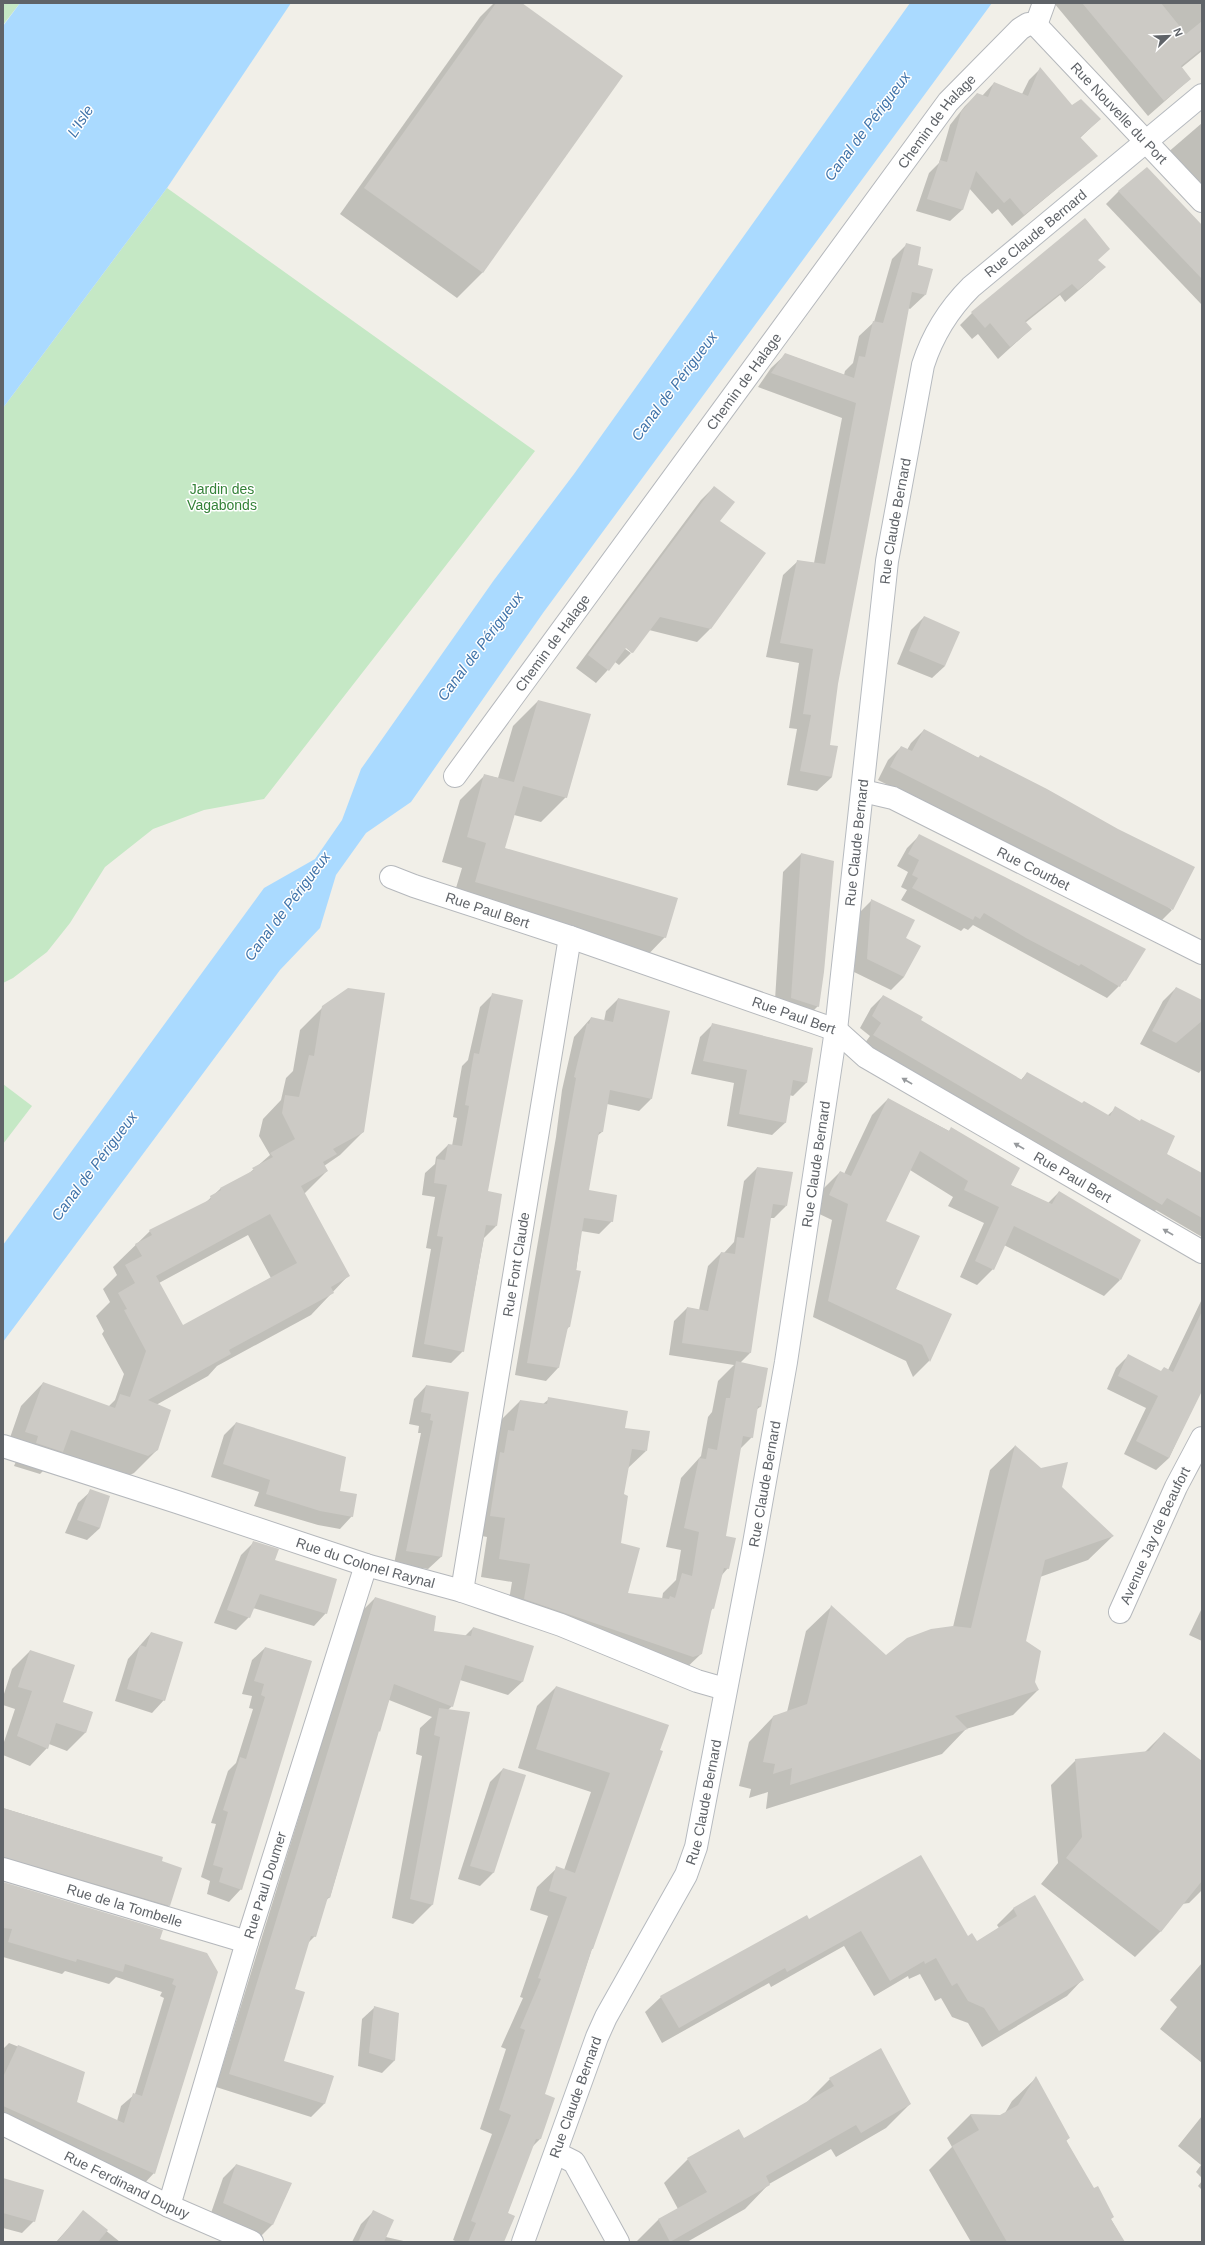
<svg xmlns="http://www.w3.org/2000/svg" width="1205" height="2245" font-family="Helvetica,sans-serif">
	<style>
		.green { fill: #c5e8c5 }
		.water { fill: #aadaff }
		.shadow { fill: #0003; fill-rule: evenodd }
		.building { fill: #cccac5; fill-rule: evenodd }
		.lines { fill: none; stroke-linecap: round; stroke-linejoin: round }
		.street-casing { stroke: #b5b8bc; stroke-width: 24 }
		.secondary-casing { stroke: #b6babf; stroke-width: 24 }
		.street { stroke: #fff; stroke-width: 22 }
		.secondary { stroke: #fff; stroke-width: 22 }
		.oneway { fill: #979a9d }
		.labels { text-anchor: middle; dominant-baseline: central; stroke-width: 3; stroke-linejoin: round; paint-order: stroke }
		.street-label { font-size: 14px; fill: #5f6368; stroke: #fff }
		.park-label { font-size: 14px; fill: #348238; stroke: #fff }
		.water-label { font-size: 15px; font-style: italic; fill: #4174aa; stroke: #fff }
	</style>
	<rect width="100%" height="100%" fill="#f1efe8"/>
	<g class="green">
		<polygon points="3,3 20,3 3,25"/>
		<polygon points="167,188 535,451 264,799 204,810 153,829 105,867 70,923 47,952 13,978 3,983 3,408"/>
		<polygon points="3,1084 32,1106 3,1144"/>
	</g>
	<g class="water">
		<polygon points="20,3 291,3 167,188 3,408 3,26"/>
		<polygon points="910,3 992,3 543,613 411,802 366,833 336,875 320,928 280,970 3,1342 3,1245 264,888 315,859 342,820 361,769 494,580 574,474"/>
	</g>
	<g class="shadow">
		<polygon points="494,3 520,3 622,76 482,273 457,298 340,214 480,17"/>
		<polygon points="1054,3 1202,3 1202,51 1181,68 1190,79 1148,116"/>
		<polygon points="1040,69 1072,107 1100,119 1080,138 1096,156 1012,226 998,209 992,214 969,188 962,210 950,221 916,211 929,173 939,163 950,125 965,106 977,94 982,96 994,83 1022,94 1029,80"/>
		<polygon points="1202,123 1202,192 1166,154"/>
		<polygon points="1119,191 1202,226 1202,305 1106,204"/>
		<polygon points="907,244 916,266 925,295 910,309 908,308 837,684 829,746 832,777 817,791 787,785 797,729 789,728 799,663 766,657 783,575 798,561 814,563 842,418 758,387 771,368 786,354 844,375 845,371 853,363 859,336 874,322 892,259"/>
		<polygon points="1097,260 1104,267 1092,279 1065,302 1060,295 1025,323 1031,329 998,359 978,334 972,339 960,325 972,313"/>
		<polygon points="714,487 719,522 710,629 697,642 649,630 632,653 622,644 621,646 631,653 619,665 615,662 596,683 576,668 701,500"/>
		<polygon points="924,617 945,666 932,678 897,664 911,630"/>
		<polygon points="538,701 566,797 541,822 514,815 504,848 665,937 640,963 450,908 462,868 442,862 460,800 485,775 498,778 513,726"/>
		<polygon points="924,730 978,758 980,756 1172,910 1160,922 878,780 888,760 901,747 907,750 911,743"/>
		<polygon points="919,836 1125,980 1107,998 973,925 968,930 964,928 961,931 901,900 907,890 901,887 908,872 897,866 907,848"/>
		<polygon points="801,854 833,862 818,1006 800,1024 774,1016 783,872"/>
		<polygon points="872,900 905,939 904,977 891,990 854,972 859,913"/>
		<polygon points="1176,988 1202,1001 1202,1069 1199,1073 1140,1044 1163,1001"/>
		<polygon points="492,995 487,1192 501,1195 496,1226 484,1238 463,1351 451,1363 412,1357 431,1249 426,1248 435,1197 422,1195 425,1173 435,1164 436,1157 448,1145 452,1146 457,1118 453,1117 462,1066 468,1060 480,1007"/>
		<polygon points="883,996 919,1021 1021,1080 1027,1073 1082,1105 1107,1116 1116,1108 1166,1154 1202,1174 1202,1237 1156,1210 1150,1216 862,1047 870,1036 860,1028 871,1008"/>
		<polygon points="618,999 651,1099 639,1111 607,1104 602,1132 597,1136 588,1190 612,1221 599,1234 581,1231 569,1327 566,1330 558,1368 546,1381 515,1375 556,1137 562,1090 574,1037 591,1018 604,1021 606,1011"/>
		<path d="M323,1007L363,1132L340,1155L324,1166L327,1171L304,1194L348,1276L311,1315L217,1366L208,1376L156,1405L157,1450L134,1473L124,1478L58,1456L40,1474L14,1466L17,1459L4,1455L21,1406L43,1383L108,1407L115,1400L124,1374L102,1334L104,1331L96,1316L110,1302L103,1289L117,1275L113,1267L150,1231L204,1204L220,1189L247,1175L270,1155L259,1136L263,1119L281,1100L286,1078L293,1071L300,1030ZM248,1235L271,1278L183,1327L159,1283Z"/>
		<polygon points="713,1024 811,1048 806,1083 793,1096 789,1095 785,1123 772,1135 727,1126 734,1083 691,1074 700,1037"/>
		<polygon points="888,1099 949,1131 951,1129 1010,1185 1048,1203 1059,1192 1120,1280 1104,1296 1004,1245 993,1269 977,1285 960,1277 984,1223 948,1206 953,1197 910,1170 884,1221 895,1289 951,1315 929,1361 913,1377 906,1361 813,1317 832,1220 813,1211 824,1188 840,1172 844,1174 872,1115"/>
		<polygon points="757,1168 786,1206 774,1218 770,1218 750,1353 740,1363 767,1369 760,1407 756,1410 752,1437 739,1450 725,1537 728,1568 721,1576 713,1608 710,1612 701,1654 682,1672 506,1618 512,1582 481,1577 487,1537 472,1534 498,1441 502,1419 520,1401 543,1404 549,1399 624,1428 646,1451 627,1469 623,1495 620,1544 627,1594 662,1599 663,1593 676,1580 681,1550 666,1547 681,1478 701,1456 708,1417 712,1412 718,1381 734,1365 669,1355 674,1321 687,1308 699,1310 708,1266 721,1253 724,1253 734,1242 744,1181"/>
		<polygon points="1202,1299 1202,1387 1169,1458 1156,1470 1124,1454 1146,1408 1107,1389 1116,1368 1128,1356 1160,1372 1168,1370"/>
		<polygon points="426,1386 467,1393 441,1557 428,1569 394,1564 421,1433 418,1433 419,1426 409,1424 414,1399"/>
		<polygon points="236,1423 339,1492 352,1516 340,1529 318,1525 254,1506 259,1492 211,1477 224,1435"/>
		<polygon points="1015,1446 1113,1536 1088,1560 1040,1577 1025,1641 1034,1682 1038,1690 1013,1715 966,1729 942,1754 766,1809 768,1792 749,1798 751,1789 739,1786 749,1742 774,1716 787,1712 806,1631 831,1607 886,1656 953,1627 990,1470"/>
		<polygon points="91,1491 100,1528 87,1540 65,1533 78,1503"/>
		<polygon points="254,1542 326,1613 314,1626 253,1608 249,1617 236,1630 214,1623 241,1555"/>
		<polygon points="375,1598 433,1632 465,1636 473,1628 532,1646 522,1682 508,1695 460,1680 452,1706 448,1710 432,1905 413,1924 392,1918 422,1756 416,1754 420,1728 432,1717 389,1700 377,1734 330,1897 325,1901 315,1936 307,1944 293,1989 283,2062 333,2076 324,2104 311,2117 216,2087 362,1611"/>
		<polygon points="1202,1608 1202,1641 1189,1635"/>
		<polygon points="151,1633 164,1700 152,1713 115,1701 128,1659"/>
		<polygon points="265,1648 311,1661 241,1889 229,1902 207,1894 210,1881 201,1877 216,1824 211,1823 228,1771 236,1763 253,1709 249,1708 252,1696 242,1694 252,1660"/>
		<polygon points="30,1651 62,1703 92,1712 85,1733 67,1751 49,1744 47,1748 30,1766 3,1755 3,1745 15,1709 3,1705 3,1697 12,1669"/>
		<polygon points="556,1687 658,1751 543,2095 540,2139 531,2148 507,2214 503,2242 457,2242 453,2240 492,2134 480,2129 506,2049 501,2047 523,1998 520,1997 548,1916 530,1910 537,1887 557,1868 564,1870 591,1792 518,1768 537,1706"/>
		<polygon points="1164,1733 1202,1762 1202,1890 1189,1903 1182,1904 1160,1932 1135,1957 1041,1884 1058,1863 1051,1785 1076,1760 1144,1753"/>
		<polygon points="503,1769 524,1776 493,1873 480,1886 458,1879 490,1782"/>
		<polygon points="3,1808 109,1841 160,1862 169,1905 157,1918 3,1866"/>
		<polygon points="3,1892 207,1954 154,2173 142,2186 3,2124 3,2049 9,2043 84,2073 76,2103 117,2121 121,2106 135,2094 164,1998 160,1996 162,1992 116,1977 109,1984 65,1971 62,1974 3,1957"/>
		<polygon points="1035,1897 1082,1980 1067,1996 982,2047 968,2023 952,2017 941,1998 935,2001 920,1974 909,1979 908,1976 874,1996 844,1946 771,1987 769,1983 662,2043 645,2012 661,1997 809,1920 967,1938 977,1942 999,1928 997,1925 1013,1909"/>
		<polygon points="1202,1963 1202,2063 1160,2029 1177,2007 1170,2000"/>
		<polygon points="375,2007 398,2014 394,2061 382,2073 358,2066 362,2019"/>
		<polygon points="880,2050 910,2104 886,2128 836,2157 831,2149 769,2184 745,2209 687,2242 636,2242 658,2220 678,2209 664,2183 688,2159 744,2140 805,2104 830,2079"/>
		<polygon points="1036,2078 1069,2138 1066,2141 1124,2242 971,2242 929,2170 952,2147 947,2138 970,2115 1000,2116 1005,2113 1012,2101"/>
		<polygon points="1202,2116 1202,2178 1196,2172 1201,2165 1178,2146"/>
		<polygon points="236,2165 291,2184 272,2225 259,2238 210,2216 223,2178"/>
		<polygon points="3,2179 34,2221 22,2233 3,2228"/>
		<polygon points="1202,2181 1202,2190 1198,2186"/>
		<polygon points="83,2212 120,2242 56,2242"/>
		<polygon points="373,2212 386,2237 408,2242 352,2242 361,2224"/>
	</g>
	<g class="building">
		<polygon points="496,3 522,3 623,76 483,273 364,188"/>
		<polygon points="1082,3 1161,3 1186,34 1202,21 1202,49 1181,66 1191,79 1164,101"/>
		<polygon points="1040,67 1072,105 1081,99 1101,119 1080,137 1098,156 1024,215 1010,198 1004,203 976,171 963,210 927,199 940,160 947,162 961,112 977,93 988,97 994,82 1028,96"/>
		<polygon points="1147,167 1202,225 1202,279 1118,191"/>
		<polygon points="1085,218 1110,249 1098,260 1106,267 1078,290 1072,284 1025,321 1032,329 1010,347 990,323 985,328 971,312"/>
		<polygon points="906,243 921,247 918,265 933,269 926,295 912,292 838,684 830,745 838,746 832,777 800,771 811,715 803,714 813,649 780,643 797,560 825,564 856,403 771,373 785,353 854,378 859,356 865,357 873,321 883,323"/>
		<polygon points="714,486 735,502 720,521 766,553 711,629 660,617 633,653 626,648 609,671 588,655"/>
		<polygon points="924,616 960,632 945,666 909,651"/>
		<polygon points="538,700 591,714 567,798 523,786 505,848 678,898 666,938 475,882 486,843 467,837 484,774 514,782"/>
		<polygon points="924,729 979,758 980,755 1047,789 1118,829 1195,867 1173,910 890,767 901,746 912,751"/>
		<polygon points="919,834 1005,877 1146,949 1126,981 1123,980 1120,987 1081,964 1079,966 1026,938 984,913 980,919 975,916 973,920 912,888 918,878 912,875 919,860 908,854"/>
		<polygon points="801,853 834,861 824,972 819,1007 791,998"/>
		<polygon points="871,899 915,920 906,938 921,946 904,977 867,959"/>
		<polygon points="1176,987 1202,1000 1202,1021 1176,1043 1152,1031"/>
		<path d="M348,988L385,993L364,1132L333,1149L337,1154L323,1162L328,1171L301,1186L350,1276L331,1287L334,1293L229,1350L231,1354L148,1400L171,1410L158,1450L148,1456L71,1430L63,1452L36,1443L38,1436L25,1432L43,1382L115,1408L120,1394L130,1397L146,1351L124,1310L127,1309L118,1293L135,1283L125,1265L142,1256L135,1244L152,1235L149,1230L211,1199L210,1196L221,1190L220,1188L254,1170L252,1168L273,1157L270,1153L295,1139L282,1113L285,1095L299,1097L309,1055L314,1056L322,1006ZM270,1214L297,1263L183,1325L156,1276Z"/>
		<polygon points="492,993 523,1000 488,1191 502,1194 497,1226 486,1225 464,1352 424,1344 443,1237 437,1236 447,1185 434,1183 437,1159 445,1160 448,1144 462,1146 469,1106 465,1105 474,1053 479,1054"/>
		<polygon points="883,995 923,1017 921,1020 1022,1080 1027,1072 1082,1103 1084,1101 1110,1116 1115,1106 1140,1121 1141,1119 1175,1136 1167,1154 1202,1173 1202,1218 1167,1198 1162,1205 873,1035 881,1023 872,1016"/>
		<polygon points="618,998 670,1011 652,1099 610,1090 603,1132 599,1132 589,1190 617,1195 613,1222 584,1218 576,1270 581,1271 570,1327 568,1327 559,1368 527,1363 568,1123 576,1078 574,1077 587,1023 589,1024 591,1017 613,1022"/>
		<polygon points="712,1023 813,1048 807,1083 793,1080 786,1123 739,1114 747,1070 703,1061"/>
		<polygon points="888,1098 949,1131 951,1127 1020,1168 1011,1185 1052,1204 1059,1191 1141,1240 1121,1280 1014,1226 994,1270 975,1261 999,1207 964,1190 968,1181 920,1151 886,1221 920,1236 896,1289 952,1314 930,1362 922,1345 828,1301 848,1204 829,1195 840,1171 851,1176"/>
		<polygon points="757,1167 793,1172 787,1206 773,1204 751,1353 682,1343 687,1307 708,1311 721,1252 735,1254 737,1237 744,1238"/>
		<polygon points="1202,1311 1202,1391 1169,1458 1136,1441 1158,1396 1118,1376 1128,1354 1161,1371 1164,1367 1173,1372"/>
		<polygon points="736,1361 768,1368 761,1407 758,1406 753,1438 743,1436 726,1536 736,1538 729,1569 724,1568 714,1609 712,1608 702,1654 693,1657 524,1599 530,1564 499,1559 505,1518 490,1516 500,1452 504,1453 508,1430 514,1431 520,1400 547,1404 548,1397 628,1411 625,1428 650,1431 647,1451 632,1449 624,1494 628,1496 621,1543 640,1548 628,1593 669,1599 670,1596 675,1598 682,1573 692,1576 699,1532 684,1528 699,1458 706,1459 708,1448 717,1450 726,1398 730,1398"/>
		<polygon points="426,1385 469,1392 442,1557 406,1551 433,1421 430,1420 431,1414 421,1412"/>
		<polygon points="236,1422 346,1457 340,1491 357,1494 353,1517 320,1511 266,1494 270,1480 223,1464"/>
		<polygon points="1015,1445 1041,1468 1068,1462 1062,1487 1114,1536 1045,1560 1026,1641 1041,1651 1035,1682 1039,1690 955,1716 968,1729 790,1785 792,1768 773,1774 775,1764 763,1762 773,1716 807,1704 831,1605 886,1655 907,1638 931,1629 953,1626 971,1628"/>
		<polygon points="90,1489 110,1496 100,1528 77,1520"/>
		<polygon points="253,1541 279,1549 275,1560 337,1579 327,1614 260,1594 250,1618 227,1610"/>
		<polygon points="375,1597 436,1616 434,1631 471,1636 473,1627 534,1646 523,1682 465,1665 453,1707 394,1684 380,1732 379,1731 330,1898 328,1897 316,1937 311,1936 295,1989 305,1992 284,2061 334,2076 325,2104 229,2074"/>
		<polygon points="151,1632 183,1642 165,1701 127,1689 140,1645 146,1647"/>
		<polygon points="265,1647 312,1661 242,1890 219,1882 223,1868 213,1865 228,1812 223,1810 240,1757 246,1759 265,1697 261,1695 264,1684 254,1681"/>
		<polygon points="30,1650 75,1665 63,1702 93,1712 86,1733 56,1723 48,1749 17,1736 32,1691 18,1687"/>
		<polygon points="556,1686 669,1725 660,1750 663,1751 593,1949 592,1949 545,2094 555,2098 541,2139 536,2139 508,2213 515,2216 504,2242 468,2242 476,2223 471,2221 511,2115 499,2110 525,2030 520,2028 541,1979 538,1978 567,1897 549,1891 556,1866 575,1873 610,1773 536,1749"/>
		<polygon points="439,1708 470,1712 433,1905 410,1899 440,1737 434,1735"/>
		<polygon points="1164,1732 1202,1761 1202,1881 1161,1932 1066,1858 1082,1837 1075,1759 1149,1751"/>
		<polygon points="503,1768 526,1775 494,1873 470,1866"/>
		<polygon points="3,1808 163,1857 162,1861 182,1868 170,1906 3,1857"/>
		<polygon points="921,1855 968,1936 972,1933 977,1941 1017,1916 1013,1908 1035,1895 1084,1980 999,2031 984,2008 968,2001 957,1983 952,1986 936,1958 925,1964 924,1961 890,1981 861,1931 787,1972 785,1968 679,2028 660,1996 807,1915 809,1919"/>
		<polygon points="3,1882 163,1930 160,1939 207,1953 218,1972 155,2174 3,2106 3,2077 18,2045 85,2072 77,2102 124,2123 133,2093 142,2096 176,1986 172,1984 174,1979 125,1964 123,1972 77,1959 76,1962 8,1942 12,1929 3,1928"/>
		<polygon points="374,2006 399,2013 395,2061 369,2053"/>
		<polygon points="881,2048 911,2104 861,2133 856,2125 766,2176 770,2185 670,2242 658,2219 707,2192 687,2158 739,2129 744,2138 834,2086 829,2078"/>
		<polygon points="1036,2076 1070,2138 1066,2140 1094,2188 1098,2186 1114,2217 1111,2219 1125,2242 1007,2242 952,2146 979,2130 970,2114 1000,2115 1018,2105"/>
		<polygon points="236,2164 292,2183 273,2225 223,2203"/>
		<polygon points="3,2178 44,2190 35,2222 3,2213"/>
		<polygon points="83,2210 108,2230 98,2242 57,2242"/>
		<polygon points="373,2210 394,2220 384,2242 358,2242"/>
	</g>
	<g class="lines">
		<g class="street-casing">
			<g id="street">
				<path id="s1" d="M1036,25L1202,201"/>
				<polyline points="1036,25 1044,3"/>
				<path id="s2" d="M455,776L948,102L1020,29L1028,24L1036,25"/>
				<path id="s3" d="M863,791L893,798L1202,953"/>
				<path id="s4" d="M391,877L414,886L570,937L836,1030L866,1057L1202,1252"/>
				<path id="s5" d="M3,1446L177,1502L366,1565L462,1591L561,1625L697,1681L725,1689"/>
				<path id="s6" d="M462,1591L570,937"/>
				<path id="s7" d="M1120,1612L1176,1487L1202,1438"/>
				<path id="s8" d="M3,1869L247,1942"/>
				<path id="s9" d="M3,2124L169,2206L252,2242"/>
				<polyline points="556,2153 574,2162 618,2242"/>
				<path id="s10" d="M169,2206L247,1942L366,1565"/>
			</g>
		</g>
		<g class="secondary-casing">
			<g id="secondary">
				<path id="s11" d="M523,2242L597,2037L606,2017L686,1875L696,1847L753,1549L786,1362L836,1030L887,561L923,365C933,334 948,310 971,287L1202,95"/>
			</g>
		</g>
		<use href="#street" class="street"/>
		<use href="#secondary" class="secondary"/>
	</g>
	<defs><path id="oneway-solid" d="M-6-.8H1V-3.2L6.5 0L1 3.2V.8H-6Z"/></defs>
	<g class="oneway">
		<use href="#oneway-solid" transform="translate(907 1081) rotate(-150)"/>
		<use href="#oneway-solid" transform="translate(1019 1146) rotate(-150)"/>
		<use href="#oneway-solid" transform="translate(1168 1232) rotate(-150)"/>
	</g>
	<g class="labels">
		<g class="street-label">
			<text stroke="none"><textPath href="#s1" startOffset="121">Rue Nouvelle du Port</textPath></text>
			<text stroke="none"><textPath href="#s2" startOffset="813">Chemin de Halage</textPath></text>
			<text stroke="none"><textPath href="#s11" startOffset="2109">Rue Claude Bernard</textPath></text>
			<text stroke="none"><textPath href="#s2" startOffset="489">Chemin de Halage</textPath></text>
			<text stroke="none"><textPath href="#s11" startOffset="1774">Rue Claude Bernard</textPath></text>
			<text stroke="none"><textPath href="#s2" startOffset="165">Chemin de Halage</textPath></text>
			<text stroke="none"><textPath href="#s11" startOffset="1450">Rue Claude Bernard</textPath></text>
			<text stroke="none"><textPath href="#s3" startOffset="188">Rue Courbet</textPath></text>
			<text stroke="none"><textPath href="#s4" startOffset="102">Rue Paul Bert</textPath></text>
			<text stroke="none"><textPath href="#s4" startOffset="426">Rue Paul Bert</textPath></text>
			<text stroke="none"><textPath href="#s11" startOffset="1126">Rue Claude Bernard</textPath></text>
			<text stroke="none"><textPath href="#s4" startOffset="750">Rue Paul Bert</textPath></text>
			<text stroke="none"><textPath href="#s6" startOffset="331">Rue Font Claude</textPath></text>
			<text stroke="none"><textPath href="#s11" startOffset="802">Rue Claude Bernard</textPath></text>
			<text stroke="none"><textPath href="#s7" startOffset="84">Avenue Jay de Beaufort</textPath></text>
			<text stroke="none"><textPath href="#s5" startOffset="381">Rue du Colonel Raynal</textPath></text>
			<text stroke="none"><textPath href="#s11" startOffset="478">Rue Claude Bernard</textPath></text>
			<text stroke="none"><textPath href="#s10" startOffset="335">Rue Paul Doumer</textPath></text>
			<text stroke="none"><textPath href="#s8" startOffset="127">Rue de la Tombelle</textPath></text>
			<text stroke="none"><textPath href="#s11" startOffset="154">Rue Claude Bernard</textPath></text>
			<text stroke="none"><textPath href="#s9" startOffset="138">Rue Ferdinand Dupuy</textPath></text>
		</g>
		<g class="park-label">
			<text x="222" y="489">Jardin des<tspan x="222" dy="16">Vagabonds</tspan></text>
		</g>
		<g class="water-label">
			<text transform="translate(80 121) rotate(-57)">L'Isle</text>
			<text transform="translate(867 126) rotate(-53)">Canal de Périgueux</text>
			<text transform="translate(674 386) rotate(-53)">Canal de Périgueux</text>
			<text transform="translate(480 646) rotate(-53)">Canal de Périgueux</text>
			<text transform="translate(287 906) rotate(-53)">Canal de Périgueux</text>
			<text transform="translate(94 1166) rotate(-53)">Canal de Périgueux</text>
		</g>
	</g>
	<rect width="1205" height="2245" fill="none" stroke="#5f6368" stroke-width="8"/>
	<g transform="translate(1169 36) rotate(67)" stroke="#ffffff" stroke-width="3" paint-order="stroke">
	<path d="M0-3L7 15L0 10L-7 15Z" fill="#5f6368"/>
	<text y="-6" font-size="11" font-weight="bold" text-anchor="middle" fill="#5f6368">N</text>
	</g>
</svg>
